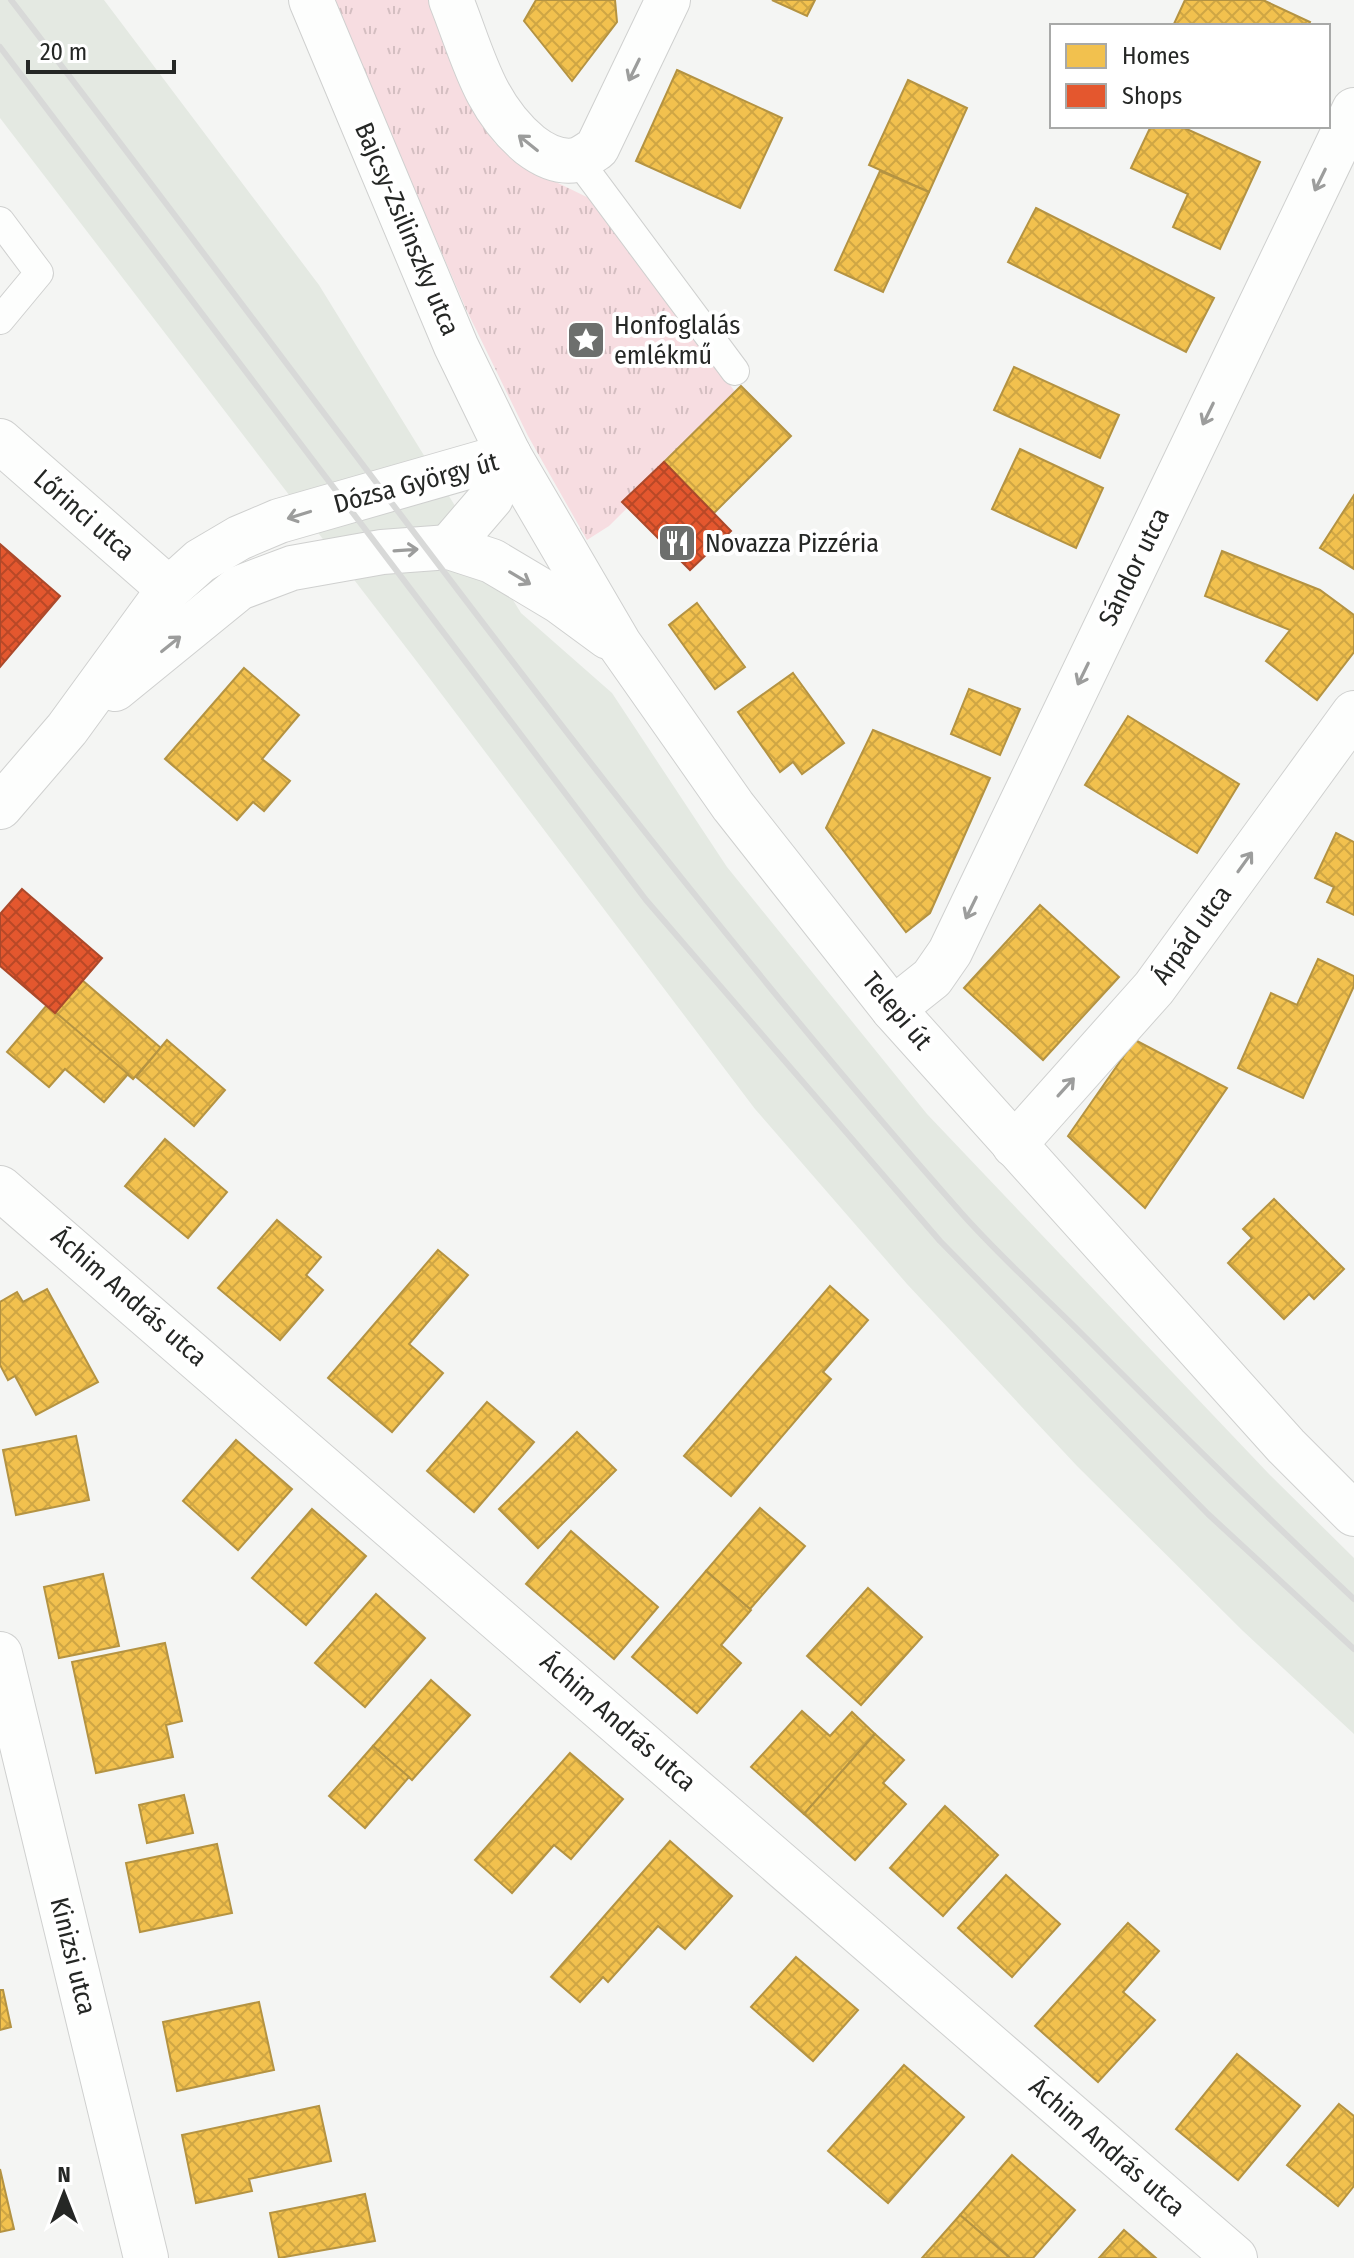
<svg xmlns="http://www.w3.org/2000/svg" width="1354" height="2258" font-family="'Fira Sans Condensed',sans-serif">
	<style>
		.built { fill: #e4e9e2 }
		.park { fill: url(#park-tufts) }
		.homes { fill: url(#homes-cross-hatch); stroke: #b49342; stroke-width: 2 }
		.shops { fill: url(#shops-cross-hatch); stroke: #ab492b; stroke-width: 2 }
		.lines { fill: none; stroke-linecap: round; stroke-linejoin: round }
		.lane-casing { stroke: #cfd0cf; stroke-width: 30 }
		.street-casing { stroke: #cfd0cf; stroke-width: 46 }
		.secondary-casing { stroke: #cfd0cf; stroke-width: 46 }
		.lane { stroke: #fdfefd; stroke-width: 28 }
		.street { stroke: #fdfefd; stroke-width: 44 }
		.secondary { stroke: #fdfefd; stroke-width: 44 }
		.rail { stroke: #d8d9d8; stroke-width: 6 }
		.oneway { stroke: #9c9d9c }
		.labels { text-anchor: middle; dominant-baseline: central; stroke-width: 8; stroke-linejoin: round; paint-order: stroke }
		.street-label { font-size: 26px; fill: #252725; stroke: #fff }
		.poi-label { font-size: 26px; fill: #252725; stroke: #fff; text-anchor: start }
	</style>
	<defs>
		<pattern id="park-tufts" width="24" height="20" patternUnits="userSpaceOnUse" patternTransform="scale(2)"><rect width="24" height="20" fill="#f7dde1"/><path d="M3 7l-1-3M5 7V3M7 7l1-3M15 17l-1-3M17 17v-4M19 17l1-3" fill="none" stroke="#d4bec1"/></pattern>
		<pattern id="homes-cross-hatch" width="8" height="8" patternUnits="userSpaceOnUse" patternTransform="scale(2)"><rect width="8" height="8" fill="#f2c14e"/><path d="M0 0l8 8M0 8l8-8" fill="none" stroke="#cfa644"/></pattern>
		<pattern id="shops-cross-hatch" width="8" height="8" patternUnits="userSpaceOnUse" patternTransform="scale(2)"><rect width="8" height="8" fill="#e4572e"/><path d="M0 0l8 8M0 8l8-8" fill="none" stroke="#b94827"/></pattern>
	</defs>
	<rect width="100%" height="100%" fill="#f4f5f3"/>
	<polygon class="built" points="0,0 104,0 319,285 521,613 612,693 727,867 927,1114 1269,1474 1354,1558 1354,1734 1243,1631 1077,1466 907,1284 755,1109 421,667 0,118"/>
	<polygon class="park" points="333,0 434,0 470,105 495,143 529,169 593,200 739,397 609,526 587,540 528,436 466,309"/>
	<g class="homes">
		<polygon points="536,0 615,0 617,22 572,81 524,21"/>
		<polygon points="772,0 815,0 807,16"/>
		<polygon points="1185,0 1263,0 1310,22 1308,26 1173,26"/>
		<polygon points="677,70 782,118 740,208 636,161"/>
		<polygon points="908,80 967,108 929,192 869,165"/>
		<polygon points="1151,126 1180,126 1260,162 1220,249 1173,227 1188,194 1131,168"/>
		<polygon points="880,171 929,192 883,292 835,270"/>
		<polygon points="1036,208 1214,298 1186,352 1008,262"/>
		<polygon points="1014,367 1119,415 1100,458 994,410"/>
		<polygon points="741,386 791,436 714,513 664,462"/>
		<polygon points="1020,449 1103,488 1076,548 992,509"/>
		<polygon points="1354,495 1354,569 1320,548"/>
		<polygon points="1222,551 1320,590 1354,615 1354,652 1317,700 1266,661 1290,630 1205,596"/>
		<polygon points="697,603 745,667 715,689 669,625"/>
		<polygon points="244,668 299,715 262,759 290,781 264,811 253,802 237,820 165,759"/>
		<polygon points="793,673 844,743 802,774 793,762 780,772 738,712"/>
		<polygon points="969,689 1020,709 1000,755 951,734"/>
		<polygon points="1128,716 1239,784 1197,853 1085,785"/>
		<polygon points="873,730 990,778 930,913 906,932 826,828"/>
		<polygon points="1336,833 1354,842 1354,915 1327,902 1334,887 1315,878"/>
		<polygon points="1040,905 1119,977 1043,1060 964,988"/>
		<polygon points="1318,959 1354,976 1354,986 1303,1098 1238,1068 1271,993 1297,1005"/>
		<polygon points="82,980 161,1048 133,1079 55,1013"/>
		<polygon points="47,1005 128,1074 104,1102 65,1069 49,1087 7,1052"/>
		<polygon points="167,1040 225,1090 194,1126 136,1077"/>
		<polygon points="1135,1040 1227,1088 1145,1208 1068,1136"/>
		<polygon points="165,1139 227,1192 188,1238 125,1186"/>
		<polygon points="1274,1199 1344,1269 1314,1299 1309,1294 1284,1319 1228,1263 1252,1238 1243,1229"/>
		<polygon points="277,1220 321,1257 306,1275 323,1290 280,1340 218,1288"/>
		<polygon points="438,1250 468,1275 409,1344 443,1373 392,1432 328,1378"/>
		<polygon points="830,1286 868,1320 823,1372 831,1379 731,1496 684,1456"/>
		<polygon points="47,1289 98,1382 36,1415 15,1376 8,1380 0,1365 0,1302 17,1292 23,1302"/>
		<polygon points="487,1402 534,1442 474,1512 427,1471"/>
		<polygon points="577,1432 616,1470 538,1548 499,1509"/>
		<polygon points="76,1436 89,1500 16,1515 3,1450"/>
		<polygon points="236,1440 292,1489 238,1550 183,1501"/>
		<polygon points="760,1508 805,1546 750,1609 706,1571"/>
		<polygon points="312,1509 366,1556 306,1625 252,1578"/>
		<polygon points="571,1531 658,1607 614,1659 526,1584"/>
		<polygon points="706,1571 751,1610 721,1645 741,1663 697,1713 632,1657"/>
		<polygon points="103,1574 119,1646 59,1658 44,1587"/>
		<polygon points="868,1588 922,1637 861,1705 807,1656"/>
		<polygon points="376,1594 425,1638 365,1707 315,1663"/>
		<polygon points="165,1643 182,1721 166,1725 173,1757 96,1773 72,1662"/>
		<polygon points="431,1680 470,1715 412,1780 373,1746"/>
		<polygon points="802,1711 830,1736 852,1712 875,1734 804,1814 751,1767"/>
		<polygon points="875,1734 904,1760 883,1783 906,1804 855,1860 804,1814"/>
		<polygon points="373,1746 409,1777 365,1828 329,1796"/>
		<polygon points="570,1753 623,1799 571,1859 554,1845 512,1893 475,1860"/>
		<polygon points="184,1795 193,1833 147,1843 139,1805"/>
		<polygon points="945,1806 998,1855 943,1916 890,1868"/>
		<polygon points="670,1841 732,1896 685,1949 658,1926 608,1982 603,1977 580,2002 551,1977"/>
		<polygon points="217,1844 232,1913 140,1932 126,1863"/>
		<polygon points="1006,1875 1060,1924 1012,1977 958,1928"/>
		<polygon points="1128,1923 1159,1951 1123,1992 1155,2020 1098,2082 1035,2026"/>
		<polygon points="796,1957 858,2010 813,2061 751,2007"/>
		<polygon points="0,1990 3,1990 11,2027 0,2030"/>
		<polygon points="259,2002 274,2070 177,2091 163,2022"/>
		<polygon points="1237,2054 1300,2106 1238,2180 1176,2129"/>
		<polygon points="904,2065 964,2117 888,2203 828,2151"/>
		<polygon points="1339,2104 1354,2116 1354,2186 1338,2206 1287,2165"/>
		<polygon points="319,2106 331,2161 249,2179 252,2191 196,2203 182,2135"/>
		<polygon points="1012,2155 1075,2210 1033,2258 1010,2258 960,2215"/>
		<polygon points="0,2169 14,2229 0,2232"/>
		<polygon points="365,2194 375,2241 279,2258 270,2213"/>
		<polygon points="960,2215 1010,2258 922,2258"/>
		<polygon points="1124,2230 1156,2258 1099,2258"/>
	</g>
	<g class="shops">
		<polygon points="664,462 731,531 690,570 622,502"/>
		<polygon points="0,544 60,596 0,667"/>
		<polygon points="22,889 102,958 55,1013 0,966 0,914"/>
	</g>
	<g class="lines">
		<g class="lane-casing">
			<g id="lane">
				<polyline points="578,160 735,371"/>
				<polyline points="0,221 39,273 0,320"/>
			</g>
		</g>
		<g class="street-casing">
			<g id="street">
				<path d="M451,0C473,55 483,106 530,145C543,155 559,163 576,160C583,158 591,152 597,148L668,0"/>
				<polyline points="0,441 169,589"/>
				<polyline points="893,1009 932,978 950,952 1354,110"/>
				<polyline points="1014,1145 1154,988 1354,713"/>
				<polyline points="0,1188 1235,2258"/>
				<polyline points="0,1654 146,2258"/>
			</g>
		</g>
		<g class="secondary-casing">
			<g id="secondary">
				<polyline points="311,0 456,346 509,455 620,645 733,806 893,1009 1286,1446 1354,1514"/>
				<polyline points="449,547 491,498 509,455"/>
				<polyline points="115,689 239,588 292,568 382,552 449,547 492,561 559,601 608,637"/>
				<polyline points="0,807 67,729 169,589 200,561 239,538 279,521 509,455"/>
			</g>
		</g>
		<use href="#lane" class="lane"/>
		<use href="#street" class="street"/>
		<use href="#secondary" class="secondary"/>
		<g class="rail">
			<path d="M11,0C323,405 619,824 957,1208C996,1253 1041,1293 1083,1335C1172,1424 1262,1513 1354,1599"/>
			<polyline points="0,47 646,900 940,1241 1208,1514 1354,1649"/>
		</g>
	</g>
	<defs><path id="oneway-shaft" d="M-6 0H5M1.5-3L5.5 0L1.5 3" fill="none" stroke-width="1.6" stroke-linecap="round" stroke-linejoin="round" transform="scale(2)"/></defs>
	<g class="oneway">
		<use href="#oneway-shaft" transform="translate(634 70) rotate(116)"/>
		<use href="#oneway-shaft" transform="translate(528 143) rotate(-141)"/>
		<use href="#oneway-shaft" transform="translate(1320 180) rotate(116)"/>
		<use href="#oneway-shaft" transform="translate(1208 414) rotate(116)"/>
		<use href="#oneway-shaft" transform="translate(299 515) rotate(163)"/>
		<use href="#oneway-shaft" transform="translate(406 550) rotate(-4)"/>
		<use href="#oneway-shaft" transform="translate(520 578) rotate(31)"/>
		<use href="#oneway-shaft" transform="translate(171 644) rotate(-39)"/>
		<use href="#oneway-shaft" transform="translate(1083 674) rotate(116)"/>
		<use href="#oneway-shaft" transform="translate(1245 862) rotate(-54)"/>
		<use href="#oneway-shaft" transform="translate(971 908) rotate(116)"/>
		<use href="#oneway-shaft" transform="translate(1066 1087) rotate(-48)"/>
	</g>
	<defs>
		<g id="sight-square" transform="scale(2)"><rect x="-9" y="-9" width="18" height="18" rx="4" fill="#6d6f6d" stroke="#fff"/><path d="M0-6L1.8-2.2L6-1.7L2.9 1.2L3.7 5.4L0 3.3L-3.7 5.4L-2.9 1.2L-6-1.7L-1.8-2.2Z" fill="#fff"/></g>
		<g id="restaurant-square" transform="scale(2)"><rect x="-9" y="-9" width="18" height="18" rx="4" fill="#6d6f6d" stroke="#fff"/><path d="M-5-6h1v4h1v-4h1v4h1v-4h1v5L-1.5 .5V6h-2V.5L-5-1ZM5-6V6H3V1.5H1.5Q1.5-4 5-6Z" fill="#fff"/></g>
	</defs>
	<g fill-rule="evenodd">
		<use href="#sight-square" x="586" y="340"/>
		<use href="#restaurant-square" x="677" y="543"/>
	</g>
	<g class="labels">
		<g class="street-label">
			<text transform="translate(407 229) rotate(67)">Bajcsy-Zsilinszky utca</text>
			<text transform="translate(416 483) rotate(-15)">Dózsa György út</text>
			<text transform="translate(84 515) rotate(41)">Lőrinci utca</text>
			<text transform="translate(1134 567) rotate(-64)">Sándor utca</text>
			<text transform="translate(1192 935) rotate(-54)">Árpád utca</text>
			<text transform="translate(897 1011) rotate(50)">Telepi út</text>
			<text transform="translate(129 1297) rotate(41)">Áchim András utca</text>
			<text transform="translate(618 1722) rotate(41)">Áchim András utca</text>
			<text transform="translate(73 1956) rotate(76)">Kinizsi utca</text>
			<text transform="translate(1107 2147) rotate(41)">Áchim András utca</text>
		</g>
		<g class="poi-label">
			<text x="614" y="325">Honfoglalás<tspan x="614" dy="30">emlékmű</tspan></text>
			<text x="705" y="543">Novazza Pizzéria</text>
		</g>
	</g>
	<rect x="1050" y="24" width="280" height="104" fill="#ffffff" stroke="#a8a9a8" stroke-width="2"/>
	<rect x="1066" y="44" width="40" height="24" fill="#f2c14e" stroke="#a8a9a8" stroke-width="2"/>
	<text x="1122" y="64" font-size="24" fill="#252725">Homes</text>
	<rect x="1066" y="84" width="40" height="24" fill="#e4572e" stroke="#a8a9a8" stroke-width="2"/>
	<text x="1122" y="104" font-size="24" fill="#252725">Shops</text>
	<g transform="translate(64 2194)" stroke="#ffffff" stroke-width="6" paint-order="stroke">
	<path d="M0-6L14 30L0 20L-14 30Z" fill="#252725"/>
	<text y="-12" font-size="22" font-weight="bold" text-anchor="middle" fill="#252725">N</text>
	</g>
	<path d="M28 60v12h146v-12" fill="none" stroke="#252725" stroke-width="4"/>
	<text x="40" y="60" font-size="24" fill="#252725" stroke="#ffffff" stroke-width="6" paint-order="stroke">20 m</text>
</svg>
